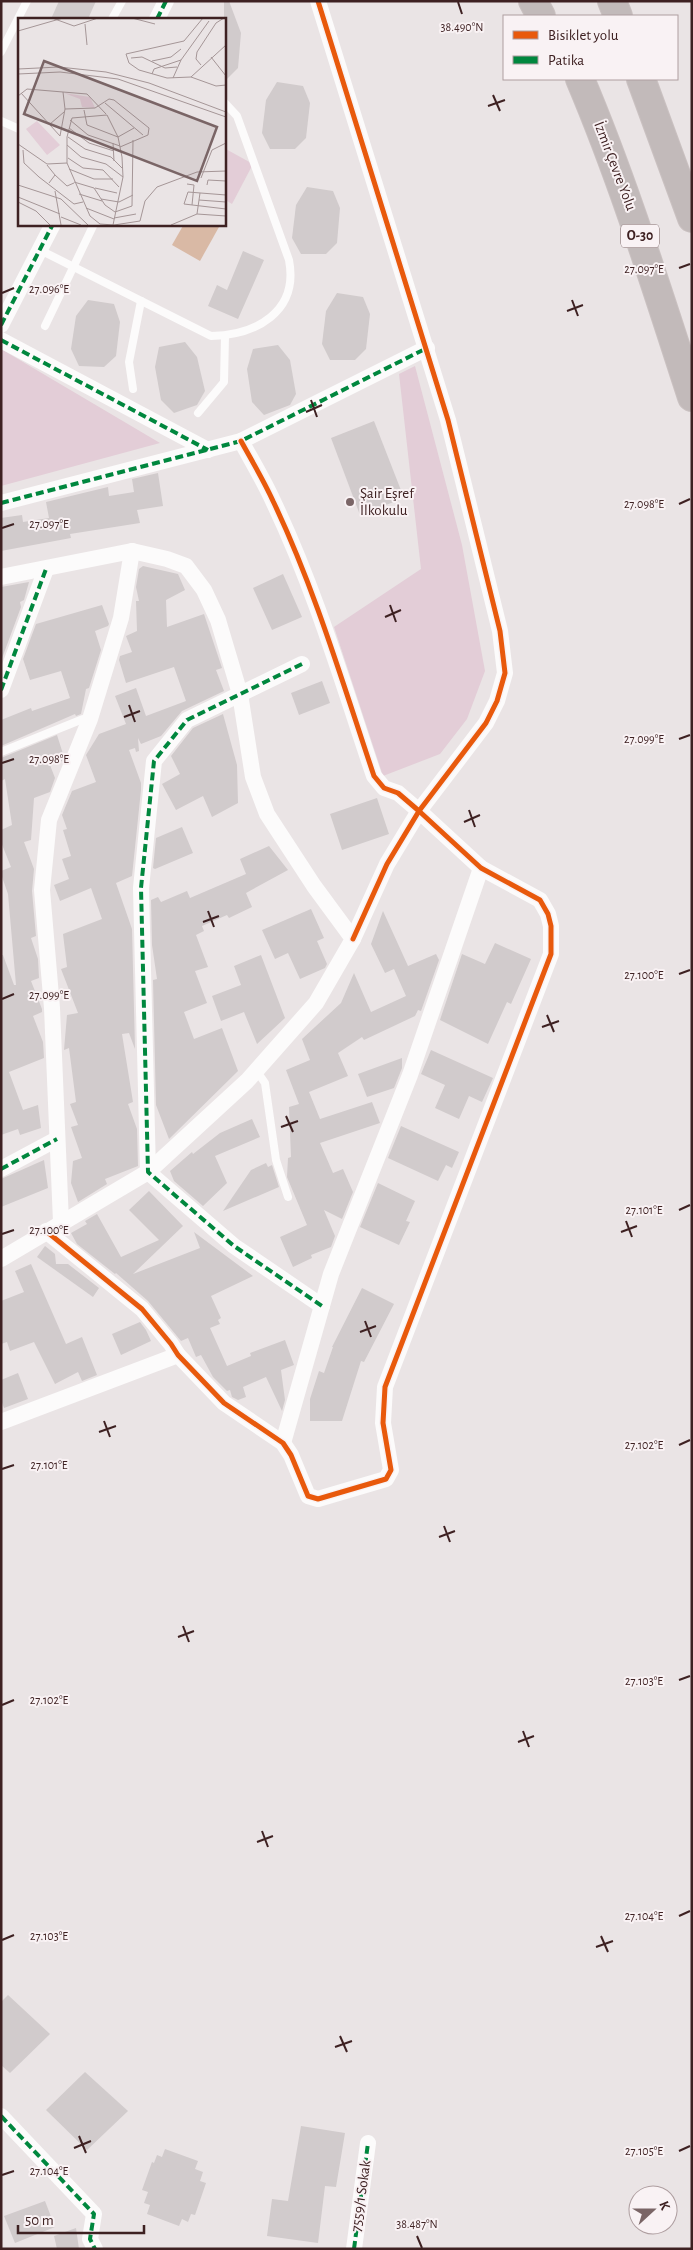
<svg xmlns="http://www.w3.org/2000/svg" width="693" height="2250" font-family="'Alegreya Sans',sans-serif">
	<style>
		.green { fill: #e3cdd7 }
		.water { fill: #d9b9a5 }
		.building { fill: #d1cbcc }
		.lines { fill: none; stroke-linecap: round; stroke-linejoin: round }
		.highway-casing { stroke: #cac1c1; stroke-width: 30 }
		.lane { stroke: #fcfbfb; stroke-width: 8 }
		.street { stroke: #fcfbfb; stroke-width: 16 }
		.highway { stroke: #c2baba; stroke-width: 28 }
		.quiet { stroke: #00873e; stroke-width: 4; stroke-dasharray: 8 4; stroke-linecap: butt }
		.cycleway-casing { stroke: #f9f2f4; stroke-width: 8 }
		.cycleway { stroke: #e8590c; stroke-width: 5 }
		.ticks { fill: none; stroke: #3e2122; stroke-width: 2 }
		.poi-dot { fill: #7a6566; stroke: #f9f2f4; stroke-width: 2 }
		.labels { text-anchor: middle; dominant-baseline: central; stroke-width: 4; stroke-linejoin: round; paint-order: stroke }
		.shield { fill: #f9f2f4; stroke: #766061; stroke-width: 1 }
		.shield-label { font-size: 14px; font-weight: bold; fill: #3e2122 }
		.street-label { font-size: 15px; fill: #3e2122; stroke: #f9f2f4 }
		.poi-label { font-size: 15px; fill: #3e2122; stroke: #f9f2f4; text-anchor: start }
		.inset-road { fill: none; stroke: #a59697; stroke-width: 1 }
		.view { fill: #7a6566; fill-opacity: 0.15; stroke: #7a6566; stroke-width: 2.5 }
		.inset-edge { fill: none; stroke: #3e2122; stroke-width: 2.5 }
		.ticks-label { font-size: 12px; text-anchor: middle; fill: #3e2122; stroke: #f9f2f4; stroke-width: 4; stroke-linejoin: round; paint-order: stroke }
	</style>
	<rect width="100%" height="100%" fill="#eae4e5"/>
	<g class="green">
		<polygon points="224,148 253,164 232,204 224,199"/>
		<polygon points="1,349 160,443 1,486"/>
		<polygon points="415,366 462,545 485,671 467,719 440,754 383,776 334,627 421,569 399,374"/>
	</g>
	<polygon class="water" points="184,224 213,224 219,227 200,261 172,245"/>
	<g class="building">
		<polygon points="59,1 96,1 88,19 51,19"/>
		<polygon points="224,1 229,1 241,33 238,68 224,82"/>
		<polygon points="277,82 303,86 310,103 306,138 295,149 270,149 262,133 266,100"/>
		<polygon points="307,187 333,191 340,208 337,243 326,254 301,254 292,238 296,205"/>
		<polygon points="243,251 264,260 238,319 208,306 217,285 227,290"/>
		<polygon points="337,293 363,297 370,314 366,349 355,360 330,360 322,344 326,311"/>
		<polygon points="88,300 114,304 120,322 116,356 104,367 79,366 71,349 76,316"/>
		<polygon points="185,342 197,357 205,391 197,405 174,413 161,400 155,367 159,347"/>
		<polygon points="278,345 290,360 296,394 290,405 264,415 252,402 247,369 253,349"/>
		<polygon points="374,421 404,498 360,515 331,438"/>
		<polygon points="158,473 163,506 137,510 140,523 70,534 71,538 1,551 1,518 22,515 23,522 49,518 46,502 108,487 109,496 134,492 132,479"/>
		<polygon points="143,566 178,574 185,590 166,600 167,627 204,614 222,668 216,670 224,691 182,711 161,736 141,744 138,738 139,751 136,752 135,748 129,750 141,783 141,790 132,876 116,883 132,929 135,1049 129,1033 122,1034 133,1102 128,1104 137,1129 138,1166 105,1179 107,1184 78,1202 71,1183 73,1161 82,1158 71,1127 78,1125 70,1104 76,1102 69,1048 64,1050 67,1015 78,1013 61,969 67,967 63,934 102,919 91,888 60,901 54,885 69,879 62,859 71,856 63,830 67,829 62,815 72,791 96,782 86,755 99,734 126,724 115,696 136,688 146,716 186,701 174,667 126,683 119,660 120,656 132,652 126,636 137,631 136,601 139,601 136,587 139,569"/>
		<polygon points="283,574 302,617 272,630 253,588"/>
		<polygon points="29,582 24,600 20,602 21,607 1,661 1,587"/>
		<polygon points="102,605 109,624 108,626 95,631 101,650 89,688 86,689 81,714 76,716 75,714 1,746 1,720 31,708 32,711 70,698 61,671 30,680 23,659 36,624"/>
		<polygon points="322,681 330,703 299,715 291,693"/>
		<polygon points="223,714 237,765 238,803 212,817 203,796 176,810 162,784 180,774 171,756 193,728"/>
		<polygon points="57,735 64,757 62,761 50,765 55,778 50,792 34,798 31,840 24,842 34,869 32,891 36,936 31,938 38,959 39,978 31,981 42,1009 42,1012 33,1016 43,1042 44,1058 9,1072 23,1110 38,1105 41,1128 20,1135 18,1129 1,1135 1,955 3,955 14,985 16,985 8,894 1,874 1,871 11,867 1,842 1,830 12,825 5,779 1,781 1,758"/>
		<polygon points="377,798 389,834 342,850 330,814"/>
		<polygon points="182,827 193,853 155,869 153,868 156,838"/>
		<polygon points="269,846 288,870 246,893 252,907 229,918 227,915 202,926 204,931 196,935 208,967 195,971 207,1003 184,1012 194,1039 222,1028 238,1071 169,1139 156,1105 153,980 157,979 152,945 151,900 158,897 161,902 187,891 190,898 246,874 240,859"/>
		<polygon points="311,909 324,938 317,941 327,964 325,968 300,979 288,953 275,959 262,930"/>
		<polygon points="383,911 408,966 436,954 439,960 421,1011 418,1010 415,1016 364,1040 362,1037 338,1053 348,1076 309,1092 320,1119 372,1102 380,1123 320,1143 333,1173 343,1169 353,1192 342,1219 324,1210 335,1236 331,1247 311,1255 312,1258 293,1267 280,1237 307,1225 287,1177 288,1158 291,1157 289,1107 299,1104 286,1070 310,1060 302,1039 341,1003 354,973 371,1012 406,996 394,969 385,973 371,944"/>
		<polygon points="495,943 531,959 511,1004 507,1002 488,1044 440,1020 462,954 485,964"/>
		<polygon points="261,955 285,1018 257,1044 244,1012 221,1021 212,996 241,985 234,966"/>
		<polygon points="431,1050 493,1078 482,1102 469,1096 459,1119 435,1108 445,1085 421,1074"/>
		<polygon points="402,1058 402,1068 394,1088 367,1097 358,1074"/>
		<polygon points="252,1119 260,1137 215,1156 227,1183 203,1206 174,1181 170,1171 192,1152 193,1154 220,1133"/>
		<polygon points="401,1126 459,1152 452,1168 446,1165 438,1181 388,1158"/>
		<polygon points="44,1160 48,1188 1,1207 1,1179"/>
		<polygon points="266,1163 268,1167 272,1165 279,1187 223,1211 251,1170"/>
		<polygon points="378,1183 415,1201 406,1221 410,1222 399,1245 360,1227"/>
		<polygon points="149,1191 183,1226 133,1274 200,1248 194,1232 253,1276 211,1296 221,1318 218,1320 220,1324 210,1328 227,1366 251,1356 250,1353 285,1340 294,1365 281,1370 285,1400 282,1411 266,1377 243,1387 246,1397 238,1400 232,1397 230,1390 227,1391 213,1377 201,1355 196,1357 188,1338 181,1341 148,1301 116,1273 115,1274 77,1244 71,1233 87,1224 85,1221 97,1214 121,1257 159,1240 129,1210"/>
		<polygon points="45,1246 55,1254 56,1264 68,1264 99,1288 93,1297 37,1257"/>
		<polygon points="31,1264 66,1344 82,1337 97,1375 82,1381 78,1372 55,1384 34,1342 10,1351 7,1342 1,1344 1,1301 24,1292 15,1271"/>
		<polygon points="362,1288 394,1304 364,1362 361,1361 342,1421 310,1421 310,1399 319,1371 324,1373 333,1347 332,1347"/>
		<polygon points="140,1322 146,1330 151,1341 121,1355 112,1334"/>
		<polygon points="18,1373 28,1399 4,1408 1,1400 1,1380"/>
		<polygon points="8,1995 50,2034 10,2073 1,2065 1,2002"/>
		<polygon points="85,2072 128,2111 87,2150 46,2110"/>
		<polygon points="301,2126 345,2133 336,2187 325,2186 318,2243 267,2236 272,2199 288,2201"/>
		<polygon points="165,2149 198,2161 195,2169 203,2172 200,2181 206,2183 195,2215 191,2214 188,2222 182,2219 179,2226 147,2214 150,2205 144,2203 148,2192 142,2190 152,2162 154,2163 157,2155 162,2157"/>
		<polygon points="45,2201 55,2227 15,2243 4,2216"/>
		<polygon points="76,2228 79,2249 57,2249 54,2236"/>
	</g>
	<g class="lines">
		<g class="highway-casing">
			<g id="highway">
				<polyline points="533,1 541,16"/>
				<polyline points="612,1 618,16"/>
				<path d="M580,79C624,183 657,290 692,397"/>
				<polyline points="641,79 692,218"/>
			</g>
		</g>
		<g class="lane">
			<polyline points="112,19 122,1"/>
			<polyline points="1,52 27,1"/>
			<polyline points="1,121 19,129"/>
			<path d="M40,250L211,336C256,335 299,312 289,260L237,116L224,102"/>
			<polyline points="45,326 94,224"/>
			<polyline points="133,389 129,362 141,301"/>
			<polyline points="198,413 224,382 225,336"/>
			<polyline points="1,752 83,719 90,719"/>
			<polyline points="256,1070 265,1083 276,1160 288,1197"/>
		</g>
		<g class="street">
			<polyline points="318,1 448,420 500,631 505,673 497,701 486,723 419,811 387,864 353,939"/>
			<polyline points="157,19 166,1"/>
			<polyline points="1,325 53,224"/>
			<polyline points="1,340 208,450"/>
			<polyline points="1,503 241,441 427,348"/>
			<polyline points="1,577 132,551 167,559 186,566 204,590 218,620 240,694 253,777 267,814 314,886 353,939 316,1003 247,1081 148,1172 1,1259"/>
			<polyline points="302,664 187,720 154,761 141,888 148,1172 234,1246 322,1306"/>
			<polyline points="1,690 46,569"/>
			<polyline points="1,1169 57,1139"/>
			<polyline points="61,1222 52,1008 42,890 49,820 90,719 121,618 132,551"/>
			<path d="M46,1231L142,1309L171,1344L178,1355L224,1403L283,1443L291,1455L308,1496L318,1499L386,1479L391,1470L383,1423L385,1387L551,954V926L548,914L540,900L481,868L419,811L398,793L384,788L374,776C343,684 315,589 273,501C264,481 252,461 241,441"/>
			<polyline points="1,1422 178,1355"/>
			<polyline points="283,1443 331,1274 410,1075 481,868"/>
			<polyline points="1,2116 94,2214 90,2239 95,2249"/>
			<polyline points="354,2249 368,2143"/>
		</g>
		<use href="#highway" class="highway"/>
		<g class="quiet">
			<polyline points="157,19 166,1"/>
			<polyline points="1,325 53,224"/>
			<polyline points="1,340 208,450"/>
			<polyline points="1,503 241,441 427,348"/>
			<polyline points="302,664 187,720 154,761 141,888 148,1172 234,1246 322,1306"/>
			<polyline points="1,690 46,569"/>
			<polyline points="1,1169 57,1139"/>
			<polyline points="1,2116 94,2214 90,2239 95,2249"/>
			<polyline points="354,2249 368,2143"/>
		</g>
		<g class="cycleway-casing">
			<g id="cycleway">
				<polyline points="318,1 448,420 500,631 505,673 497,701 486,723 419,811 387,864 353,939"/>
				<path d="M46,1231L142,1309L171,1344L178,1355L224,1403L283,1443L291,1455L308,1496L318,1499L386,1479L391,1470L383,1423L385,1387L551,954V926L548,914L540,900L481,868L419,811L398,793L384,788L374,776C343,684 315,589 273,501C264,481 252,461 241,441"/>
			</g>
		</g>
		<use href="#cycleway" class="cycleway"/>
	</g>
	<path class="ticks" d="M458,2L462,14M493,95L500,111M488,106L505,100M679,268L690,264M2,293L14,288M572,300L578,316M567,311L583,305M311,400L317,417M306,412L322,405M679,504L690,499M2,528L14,524M390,605L396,622M385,617L401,610M129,705L135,722M124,717L140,711M679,739L690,735M2,763L14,759M469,810L475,827M464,822L480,815M208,911L214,927M203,922L219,916M679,974L690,970M2,999L14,994M547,1015L554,1032M542,1027L559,1021M286,1116L293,1132M281,1127L298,1121M679,1210L690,1205M626,1221L632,1237M621,1232L637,1226M2,1234L14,1230M365,1321L371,1337M360,1332L376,1326M104,1421L110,1437M99,1432L116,1426M679,1445L690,1440M2,1469L14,1465M444,1526L450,1542M439,1537L455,1531M183,1626L189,1642M178,1637L194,1631M679,1680L690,1676M2,1705L14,1700M523,1731L529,1747M518,1742L534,1736M262,1831L268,1847M257,1842L273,1836M679,1916L690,1911M601,1936L608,1952M2,1940L14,1935M596,1947L613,1941M340,2036L347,2052M335,2047L352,2041M79,2136L86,2153M74,2148L91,2141M679,2151L690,2146M2,2175L14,2171M417,2236L422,2248"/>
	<circle class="poi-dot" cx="350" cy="502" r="5"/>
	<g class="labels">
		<rect class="shield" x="621" y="224.5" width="38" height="23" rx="4"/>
		<g class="shield-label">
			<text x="640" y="236">O-30</text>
		</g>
		<g class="street-label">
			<text transform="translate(615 166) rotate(69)">İzmir Çevre Yolu</text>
			<text transform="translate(361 2196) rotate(-82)">7559/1 Sokak</text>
		</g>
		<g class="poi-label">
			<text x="360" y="493">Şair Eşref<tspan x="360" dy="17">İlkokulu</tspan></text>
		</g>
	</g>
	<g transform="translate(18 18)">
		<rect width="208" height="208" fill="#eae4e5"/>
		<path d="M46,75L72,79L77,90L64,89L62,81ZM19,103L42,127L29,137L8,111Z" fill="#e3cdd7"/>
		<path class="inset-road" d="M34,0L56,8L80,0M114,0L137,6M67,6L69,27M0,13L45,0M208,27L173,59L198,68L208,67M193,39L208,58M113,40L124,39L147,50L159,49M134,43L153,39L163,31M183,47L178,41L179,34L198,5L206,0M0,51L41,49L88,54L131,65L208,94M0,56L42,54L100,61L208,99M134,56L136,51L163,42M173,59L149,60L121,52L111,45L108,36L166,23L185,0M155,60L163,42L191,3M3,75L42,118L47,91L45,74M0,78L9,71L69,76L88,96M87,85L125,117M47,91L77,90L91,81L96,82L131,110L130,117L102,129M66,92L69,107L100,119L116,110M52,102L70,117L102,128M32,106L46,94M51,110L71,125L96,133M50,119L67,131L93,139L104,150M95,125L96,143M0,126L29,146L49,145V119L54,100L89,97L100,119L104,139L105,159L95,207M49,127L63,139L88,146L105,159M5,132L6,145L21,159L56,186L65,184M50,140L65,150L85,152L101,169M49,145L72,198L82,206L96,207L122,203L127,183L139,169L179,154L208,153M29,147L37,157L31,165M51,151L76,161H95M37,157L49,168L56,165M183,160L194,132L208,125M56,164L76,170L87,187L97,194L114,188L115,122M169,166L176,167L174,187M0,167L43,181L70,207M189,167L190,162L208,163M77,170L99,175M37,173L43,207M61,176L84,183M208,177L170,174L166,186L208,191M0,179L42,196M83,181L101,184L115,177M181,182L208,184M0,184L18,193L32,207M68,190L96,201M179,196L182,175M43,199L63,207M96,200L118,196M153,207L179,196L208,198"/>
		<path class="view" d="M26,43L199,109L179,163L6,96Z"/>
		<rect width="208" height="208" class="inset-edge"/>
	</g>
	<g class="ticks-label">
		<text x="462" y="31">38.490°N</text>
		<text x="644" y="273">27.097°E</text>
		<text x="49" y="293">27.096°E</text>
		<text x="644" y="508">27.098°E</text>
		<text x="49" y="528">27.097°E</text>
		<text x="644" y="743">27.099°E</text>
		<text x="49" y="763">27.098°E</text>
		<text x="644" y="979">27.100°E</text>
		<text x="49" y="999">27.099°E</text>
		<text x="644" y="1214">27.101°E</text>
		<text x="49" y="1234">27.100°E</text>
		<text x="644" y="1449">27.102°E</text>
		<text x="49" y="1469">27.101°E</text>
		<text x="644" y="1685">27.103°E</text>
		<text x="49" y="1704">27.102°E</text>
		<text x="644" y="1920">27.104°E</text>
		<text x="49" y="1940">27.103°E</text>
		<text x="644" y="2155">27.105°E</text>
		<text x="49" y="2175">27.104°E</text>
		<text x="417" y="2228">38.487°N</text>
	</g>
	<rect width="693" height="2250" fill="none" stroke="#3e2122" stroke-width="5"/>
	<rect x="503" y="15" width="175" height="65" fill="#f9f2f4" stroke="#ae9ea0"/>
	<rect x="513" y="31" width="25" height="8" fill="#e8590c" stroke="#ae9ea0"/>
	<text x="548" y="40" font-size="15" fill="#3e2122">Bisiklet yolu</text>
	<rect x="513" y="56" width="25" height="8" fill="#00873e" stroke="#ae9ea0"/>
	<text x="548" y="65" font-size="15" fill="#3e2122">Patika</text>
	<g transform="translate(653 2210) rotate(69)"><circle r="24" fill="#f9f2f4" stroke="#ae9ea0"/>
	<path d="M0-4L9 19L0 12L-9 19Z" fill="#7a6566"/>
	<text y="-8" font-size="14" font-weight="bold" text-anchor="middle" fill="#3e2122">K</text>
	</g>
	<path d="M18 2225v8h126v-8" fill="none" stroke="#3e2122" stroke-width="2.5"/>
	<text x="25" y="2225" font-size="15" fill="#3e2122" stroke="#f9f2f4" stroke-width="4" paint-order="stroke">50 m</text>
</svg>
